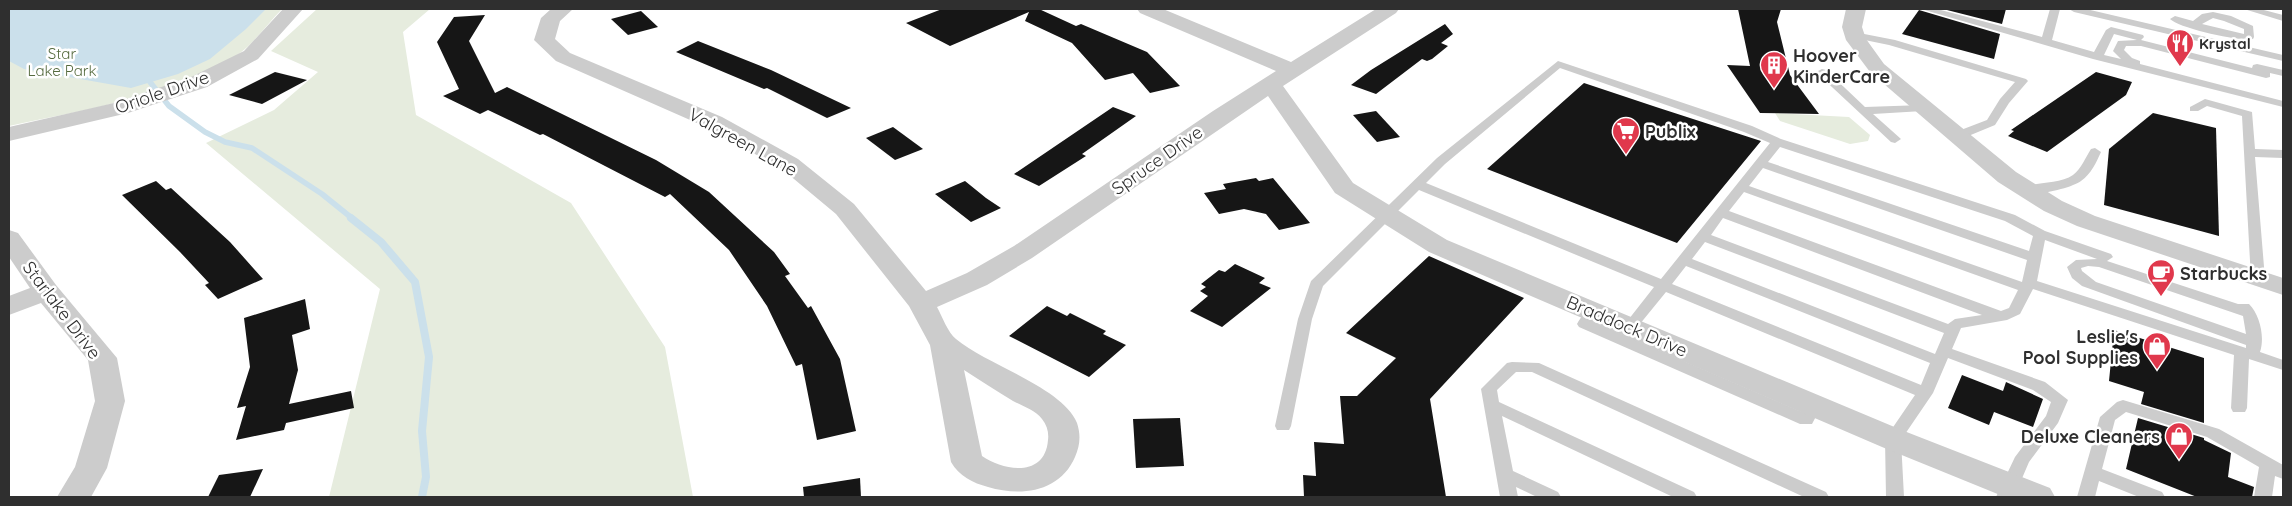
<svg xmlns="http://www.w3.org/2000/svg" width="2292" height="506" font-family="Quicksand,sans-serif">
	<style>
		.green { fill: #e6ecde }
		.water { fill: #cbe0eb }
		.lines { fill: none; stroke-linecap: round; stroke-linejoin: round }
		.stream-far1 { stroke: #cbe0eb; stroke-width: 5.5 }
		.stream { stroke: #cbe0eb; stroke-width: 8 }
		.building { fill: #161616 }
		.service { fill: #ccc; fill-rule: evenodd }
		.minor { fill: #ccc; fill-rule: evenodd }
		.labels { text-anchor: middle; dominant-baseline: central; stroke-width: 5; stroke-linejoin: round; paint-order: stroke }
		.far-poi-label { font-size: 15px; font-weight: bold; fill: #2f2f2f; stroke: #fff; text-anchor: start }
		.far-park-label { font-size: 15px; fill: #556a3e; stroke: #fff }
		.poi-label { font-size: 18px; font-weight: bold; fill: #2f2f2f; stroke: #fff; text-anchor: start }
		.street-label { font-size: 18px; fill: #2f2f2f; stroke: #fff }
	</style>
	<rect width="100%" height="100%" fill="#fff"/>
	<g class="green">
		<path d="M9,9H282C268,23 255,42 240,53C177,96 82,110 9,126Z"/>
		<polygon points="317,9 430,9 403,32 416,115 571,203 665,347 693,497 329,497 380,289 206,143 274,110 318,72 271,51"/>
		<polygon points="1775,113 1849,117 1870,135 1868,141 1850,144 1780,121"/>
	</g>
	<polygon class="water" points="9,9 266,9 246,29 210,59 178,74 131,88 24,69 9,61"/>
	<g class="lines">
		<polyline class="stream-far1" points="150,82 169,106 205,132 225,142 252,148 322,194 353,219"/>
		<polyline class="stream" points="351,218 381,242 415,282 429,357 422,431 426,477 422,497"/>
	</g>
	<g class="building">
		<polygon points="942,9 1039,9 1076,26 1081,24 1147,52 1180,86 1150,93 1133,73 1105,80 1072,43 1025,21 1029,12 950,46 906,23"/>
		<polygon points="1738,9 1781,9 1777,22 1790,75 1819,114 1760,113 1727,65 1750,66"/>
		<polygon points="1943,9 2006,9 2002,24"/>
		<polygon points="1919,10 2000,34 1994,59 1902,34"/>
		<polygon points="641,11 658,27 628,35 611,19"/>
		<polygon points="485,15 469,41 495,93 507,87 656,160 709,192 774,252 790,274 785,276 808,308 811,306 840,359 856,431 817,440 802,364 796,366 767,306 729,250 670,194 665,197 543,134 540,135 488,110 480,114 443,96 459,89 437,42 454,17"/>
		<polygon points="1445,24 1453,34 1441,43 1448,46 1432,59 1427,61 1422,59 1376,94 1351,85 1371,70"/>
		<polygon points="698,41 771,70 851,108 827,118 767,88 764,89 676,52"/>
		<polygon points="275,72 307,80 262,104 229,95"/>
		<polygon points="2096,72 2132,82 2126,95 2047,152 2008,136 2014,131 2011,130"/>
		<polygon points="1584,83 1656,107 1761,141 1677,243 1487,169"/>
		<polygon points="1113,107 1136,116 1082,154 1086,156 1039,186 1014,174"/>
		<polygon points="1376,111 1400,137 1377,142 1353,115"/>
		<polygon points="2153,113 2216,128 2219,236 2104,205 2109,149"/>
		<polygon points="893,127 923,149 895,160 866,138"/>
		<polygon points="1256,178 1259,181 1273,178 1310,223 1279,230 1266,214 1244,209 1219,214 1204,193 1226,189 1223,184"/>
		<polygon points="156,181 166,190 171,188 230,242 263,279 218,299 205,285 209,283 180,252 122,195"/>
		<polygon points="965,181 986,198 1001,208 971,222 935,194"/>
		<polygon points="1429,256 1524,298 1430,399 1446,497 1304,497 1303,475 1316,476 1314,442 1344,444 1340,396 1357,396 1396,358 1346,333"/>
		<polygon points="1235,264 1265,278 1259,283 1271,288 1222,327 1190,311 1208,296 1200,291 1206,287 1201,284 1219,270 1225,272"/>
		<polygon points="305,299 310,329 292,335 298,370 289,404 351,391 354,408 286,423 284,430 236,440 246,406 237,408 250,367 244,318"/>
		<polygon points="1047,306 1067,316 1070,313 1106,331 1103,334 1126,345 1089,377 1009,336"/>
		<polygon points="2114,330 2204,358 2204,423 2141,404 2144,392 2109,381"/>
		<polygon points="1962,375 2003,391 2006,382 2043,399 2033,427 1994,412 1989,425 1948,408"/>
		<polygon points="1180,418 1184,466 1136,468 1133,419"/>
		<polygon points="2138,418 2204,438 2204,440 2231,453 2228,477 2254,487 2252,497 2197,497 2126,469"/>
		<polygon points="263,469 250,497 208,497 219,475"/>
		<polygon points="860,478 861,497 804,497 803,487"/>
	</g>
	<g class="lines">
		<g class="service">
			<path d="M1921,9H1937L2042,37L2050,9H2060L2052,40L2094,52L2106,30L2111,27L2143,35L2144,37L2141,40L2252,68L2253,65L2257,64L2283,70V76L2270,73V77L2266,78L2141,46H2126L2124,50L2132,58L2140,61V64L2283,101V107L2093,59ZM2114,34L2137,40L2118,41L2113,51L2121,59L2104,55Z"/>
			<polygon points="2069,9 2086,9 2283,55 2283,61 2074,12"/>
			<polygon points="2244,9 2260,9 2283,15 2283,21"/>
			<path d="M2213,12L2231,16L2253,26L2254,37L2253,39C2239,42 2179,28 2170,19L2175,16L2193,21L2202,14ZM2213,18L2224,21L2244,29V34L2202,24Z"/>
			<polygon points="1854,32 1895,40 2026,79 2028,81 2009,103 1995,125 1961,139 1953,139 1951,136 1953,133 1987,120 2000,99 2015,82 1889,45 1850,37 1850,33"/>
			<path d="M1558,61L1752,126L1781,139L2015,215L2045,231L2111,254L2113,257L2107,261L2238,304H2249C2260,315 2265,337 2260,352L2283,360V370L2249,359L2247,408L2245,412H2233L2231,408L2234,355L2033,289L2020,314L2007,320L1961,328L1952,349L2045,382L2068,400L2058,423L2029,462L2014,497H1996L2015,457L2046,416L2051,402L2033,390L1948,358L1933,393L1901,440L1904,497H1886L1885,439L1915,395L1666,292L1635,330H1625L1623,327L1625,324L1654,287L1419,190L1323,286L1312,319L1291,426L1289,430H1277L1275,426L1298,319L1311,281L1437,158ZM1560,68L1744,132L1770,143L1661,279L1426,183L1445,164ZM1780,147L2005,221L2033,236L2029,251L1768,162ZM1763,168L2027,260L2022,282L1749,186ZM1744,192L2018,290L2009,308L2001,311L1729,211ZM1723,218L1982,315L1955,319L1948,324L1711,235ZM2045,240L2097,259L2076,260L2067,267L2072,278L2082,286L2246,345V348L2037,281ZM1705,242L1944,333L1935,354L1692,259ZM1686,266L1930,363L1921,385L1672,284ZM2088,266L2099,267L2243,316L2246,334L2096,282L2082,271L2081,268Z"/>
			<polygon points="1822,69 1826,70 1865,107 1923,105 1929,108 1923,111 1873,114 1901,139 1895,143 1891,142 1818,74 1816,72"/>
			<polygon points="2205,99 2252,112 2255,149 2283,150 2283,158 2255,157 2265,279 2263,282 2253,282 2251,279 2242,116 2207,106 2198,111 2190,111 2190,107"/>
			<path d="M2095,148L2101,152C2096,163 2091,174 2081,181C2072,188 2029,199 2022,190C2030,181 2059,185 2073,175C2082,168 2085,158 2091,149Z"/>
			<path d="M1594,307L1601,312L1593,322L1802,412L1808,401H1820L1822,405L1812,424H1800L1579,327L1577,324C1581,317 1586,309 1594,307Z"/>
			<polygon points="1512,362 1539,363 1826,492 1829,497 1804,497 1532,372 1516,372 1497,390 1499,402 1694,492 1697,497 1673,497 1502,416 1513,471 1558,492 1561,497 1537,497 1516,487 1518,497 1500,497 1481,389 1507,363"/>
			<polygon points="2123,400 2219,429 2283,465 2283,479 2275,476 2272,497 2254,497 2259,467 2207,437 2126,412 2115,420 2102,469 2162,492 2165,497 2139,497 2099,481 2095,497 2077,497 2100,417 2117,402"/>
		</g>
		<g class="minor">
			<polygon points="283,9 303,9 258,59 207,87 128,113 9,141 9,127 114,103 191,77 244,51"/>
			<path d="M551,9H573L560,21L555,39L570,53L722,117L798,159L854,204L926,291L967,273L1014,246L1213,111L1276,71L1140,13L1137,9H1163L1291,62L1376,9H1399L1396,13L1283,86L1353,183L1447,240L1904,431L2050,488L2055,497H2005L1882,447L1429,252L1335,193L1268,96L1032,258L987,285L937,307C942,316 948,333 956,339C987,365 1062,387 1077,423C1081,435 1080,446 1075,457C1060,492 1021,497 988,487C973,483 959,476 951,462L930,345L909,306L836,214L782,169L706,127L556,61L534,40L541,18ZM964,370C980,380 996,391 1013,401C1022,406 1035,410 1042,419C1047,425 1049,433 1048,440C1045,478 1004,471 982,456Z"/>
			<polygon points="1846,9 1866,9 1862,27 1866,39 1884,64 2016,172 2062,201 2095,216 2283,278 2283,295 2077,226 2044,211 1998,182 1870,72 1846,40 1842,27"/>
			<polygon points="9,230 18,233 56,285 117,358 125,401 107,468 91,497 57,497 75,467 95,401 88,360 41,303 9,315 9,296 30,288 9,257"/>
		</g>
	</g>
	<defs>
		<g id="restaurant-pin" transform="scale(1.4375)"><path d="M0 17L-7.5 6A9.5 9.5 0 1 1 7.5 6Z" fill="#e0384c" stroke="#fff"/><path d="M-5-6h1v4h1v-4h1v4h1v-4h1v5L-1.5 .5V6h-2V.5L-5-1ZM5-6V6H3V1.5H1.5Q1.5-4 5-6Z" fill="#fff"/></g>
		<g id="building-pin" transform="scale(1.4375)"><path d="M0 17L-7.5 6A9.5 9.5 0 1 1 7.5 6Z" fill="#e0384c" stroke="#fff"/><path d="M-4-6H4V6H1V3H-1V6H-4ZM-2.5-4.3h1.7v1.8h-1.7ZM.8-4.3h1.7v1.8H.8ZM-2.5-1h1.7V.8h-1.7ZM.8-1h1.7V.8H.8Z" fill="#fff"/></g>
		<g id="supermarket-pin" transform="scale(1.4375)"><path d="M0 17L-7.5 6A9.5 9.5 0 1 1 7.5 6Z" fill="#e0384c" stroke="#fff"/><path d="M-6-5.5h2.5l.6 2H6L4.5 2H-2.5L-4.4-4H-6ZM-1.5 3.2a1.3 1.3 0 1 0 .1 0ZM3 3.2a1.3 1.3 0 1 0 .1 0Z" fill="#fff"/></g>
		<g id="cafe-pin" transform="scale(1.4375)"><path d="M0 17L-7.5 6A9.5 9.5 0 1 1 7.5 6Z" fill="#e0384c" stroke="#fff"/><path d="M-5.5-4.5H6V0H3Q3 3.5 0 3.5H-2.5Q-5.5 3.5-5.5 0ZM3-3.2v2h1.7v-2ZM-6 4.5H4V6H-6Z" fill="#fff"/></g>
		<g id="shop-pin" transform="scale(1.4375)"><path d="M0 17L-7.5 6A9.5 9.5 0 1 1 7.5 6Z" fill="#e0384c" stroke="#fff"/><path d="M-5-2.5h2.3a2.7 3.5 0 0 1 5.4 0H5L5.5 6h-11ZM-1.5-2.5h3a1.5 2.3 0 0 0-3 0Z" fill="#fff"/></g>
	</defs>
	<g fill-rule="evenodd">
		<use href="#restaurant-pin" x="2180" y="43"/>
		<use href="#building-pin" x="1774" y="65"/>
		<use href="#supermarket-pin" x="1626" y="131"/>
		<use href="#cafe-pin" x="2161" y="273"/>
		<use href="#shop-pin" x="2157" y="346"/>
		<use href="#shop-pin" x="2179" y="436"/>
	</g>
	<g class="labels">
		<g class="far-poi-label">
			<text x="2199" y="43">Krystal</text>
		</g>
		<g class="far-park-label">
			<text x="62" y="53">Star<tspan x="62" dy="17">Lake Park</tspan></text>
		</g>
		<g class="poi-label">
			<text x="1793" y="55">Hoover<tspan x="1793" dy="21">KinderCare</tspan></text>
			<text x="1645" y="131">Publix</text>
			<text x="2180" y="273">Starbucks</text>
			<text x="2138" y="336" text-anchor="end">Leslie's<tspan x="2138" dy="21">Pool Supplies</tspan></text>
			<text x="2160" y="436" text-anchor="end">Deluxe Cleaners</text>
		</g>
		<g class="street-label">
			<text transform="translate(162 92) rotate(-19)">Oriole Drive</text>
			<text transform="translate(743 142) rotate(29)">Valgreen Lane</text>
			<text transform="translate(1157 160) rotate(-35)">Spruce Drive</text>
			<text transform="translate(62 310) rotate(53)">Starlake Drive</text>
			<text transform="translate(1627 326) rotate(23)">Braddock Drive</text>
		</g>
	</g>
	<rect width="2292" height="506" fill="none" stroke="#2f2f2f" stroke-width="20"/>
</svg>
